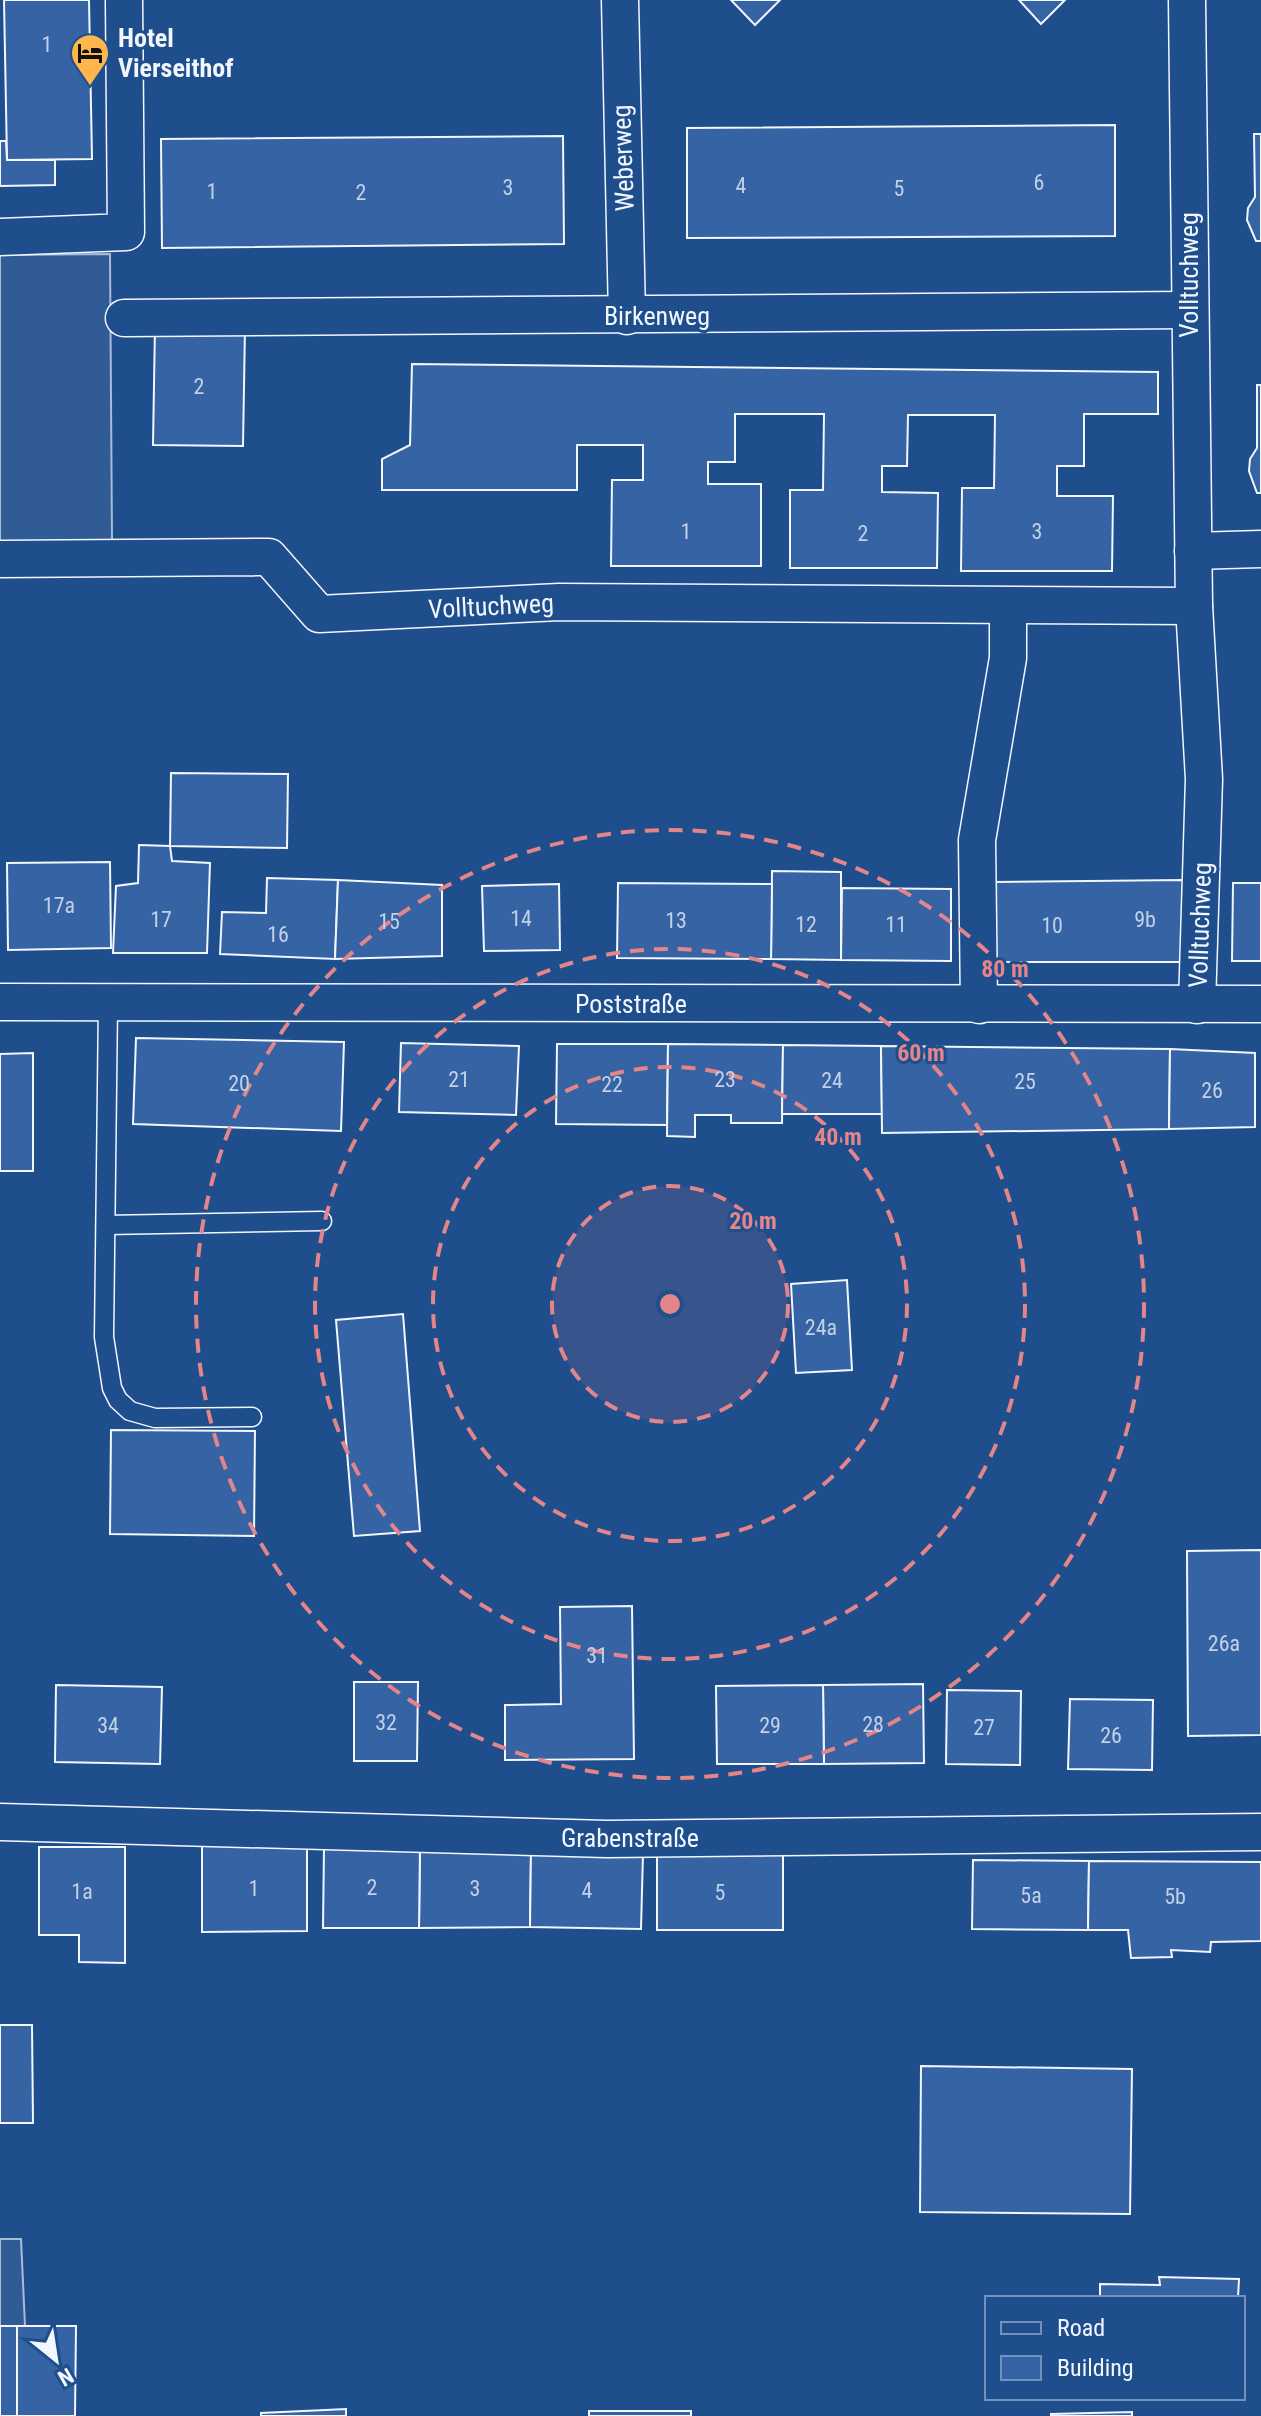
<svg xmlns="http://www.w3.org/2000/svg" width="1261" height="2416" font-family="'Roboto Condensed',sans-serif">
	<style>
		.built { fill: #305b95; stroke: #a8bbd7; stroke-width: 2 }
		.building { fill: #3563a3; stroke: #f2f6ff; stroke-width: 2 }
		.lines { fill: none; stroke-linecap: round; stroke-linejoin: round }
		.service-casing { stroke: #f2f6ff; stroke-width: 21 }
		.minor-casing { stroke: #f2f6ff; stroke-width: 39 }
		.service { stroke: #1f4e8c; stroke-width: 18 }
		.minor { stroke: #1f4e8c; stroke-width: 36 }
		.ring { fill: none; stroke: #e38589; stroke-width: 4; stroke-dasharray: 14 10 }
		.labels { text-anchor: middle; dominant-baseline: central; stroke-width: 6; stroke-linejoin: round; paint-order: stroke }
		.number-label { font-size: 22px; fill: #c3d1e8 }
		.poi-label { font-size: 26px; font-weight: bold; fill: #f2f6ff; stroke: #1f4e8c; text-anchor: start }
		.street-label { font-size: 26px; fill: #f2f6ff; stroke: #1f4e8c }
		.centre { fill: #e38589; stroke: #1f4e8c; stroke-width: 4 }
		.ring-label { font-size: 24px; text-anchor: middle; font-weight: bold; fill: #e38589; stroke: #1f4e8c; stroke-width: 6; stroke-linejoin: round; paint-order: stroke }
	</style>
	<rect width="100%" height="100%" fill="#1f4e8c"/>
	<g class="built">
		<polygon points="110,254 112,541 0,541 0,255"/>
		<polygon points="0,2239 21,2239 25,2326 0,2326"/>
	</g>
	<g class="building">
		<polygon points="4,0 89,0 92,159 7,160"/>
		<polygon points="731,0 780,0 755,25"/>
		<polygon points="1019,0 1065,0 1041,24"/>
		<polygon points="1115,125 1115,236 687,238 687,128"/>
		<polygon points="1254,134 1261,134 1261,241 1256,241 1247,220 1248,208 1255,197"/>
		<polygon points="563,136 564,244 162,248 161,139"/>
		<polygon points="0,141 6,141 7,160 55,160 55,185 0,186"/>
		<polygon points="155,325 245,327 243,446 153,445"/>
		<polygon points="412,364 1158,372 1158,414 1084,414 1084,466 1057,466 1057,496 1113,496 1112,571 961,571 962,488 994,488 995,415 908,415 907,466 882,466 882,492 938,493 937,568 790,568 790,490 823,490 824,414 735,414 735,462 708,462 708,484 761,484 761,566 611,566 612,480 643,480 643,445 577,445 577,490 382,490 382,459 410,445"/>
		<polygon points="1257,385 1261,385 1261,493 1257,493 1249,471 1250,459 1257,448"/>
		<polygon points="171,773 288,774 287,848 170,846"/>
		<polygon points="139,845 170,846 172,861 210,863 207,953 113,953 116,886 138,883"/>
		<polygon points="110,862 111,948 8,950 7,863"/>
		<polygon points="772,871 841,872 841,960 771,959"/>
		<polygon points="267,878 338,880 335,959 220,954 222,912 266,913"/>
		<polygon points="338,880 442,885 442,956 335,959"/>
		<polygon points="1183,880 1183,962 994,962 994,882"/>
		<polygon points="618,883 772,884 771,959 617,958"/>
		<polygon points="1233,883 1261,883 1261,961 1232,961"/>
		<polygon points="559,884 560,950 484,951 482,886"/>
		<polygon points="842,888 951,889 951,961 841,960"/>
		<polygon points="136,1038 344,1042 341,1131 133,1124"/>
		<polygon points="401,1043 519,1046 516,1115 399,1112"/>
		<polygon points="557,1044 668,1044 667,1125 556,1124"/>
		<polygon points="668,1044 783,1045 782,1123 731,1123 731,1115 695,1115 695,1137 667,1136"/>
		<polygon points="783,1045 881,1046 882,1114 782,1114"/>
		<polygon points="881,1046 1170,1049 1169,1129 882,1133"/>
		<polygon points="1170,1049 1255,1053 1255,1127 1169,1129"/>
		<polygon points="33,1053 33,1171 0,1171 0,1054"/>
		<polygon points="847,1280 852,1370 796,1373 791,1284"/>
		<polygon points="403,1314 420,1531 354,1536 336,1320"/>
		<polygon points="111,1430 255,1431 254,1536 110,1534"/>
		<polygon points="1261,1550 1261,1735 1188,1736 1187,1551"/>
		<polygon points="632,1606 634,1759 505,1760 505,1705 561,1704 560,1607"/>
		<polygon points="354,1682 418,1682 417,1761 354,1761"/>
		<polygon points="923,1684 924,1763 824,1764 823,1685"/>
		<polygon points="56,1685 162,1687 160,1764 55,1762"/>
		<polygon points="823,1685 824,1764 717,1764 716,1686"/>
		<polygon points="947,1690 1021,1691 1020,1765 946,1764"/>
		<polygon points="1070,1699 1153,1700 1152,1770 1068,1769"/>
		<polygon points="307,1843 307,1931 202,1932 202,1844"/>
		<polygon points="420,1846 531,1850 530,1927 419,1928"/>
		<polygon points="420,1846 419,1928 323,1928 324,1847"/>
		<polygon points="39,1847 125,1847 125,1963 79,1962 79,1935 39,1935"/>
		<polygon points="531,1850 643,1853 641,1929 530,1927"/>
		<rect x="657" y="1853" width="126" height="77"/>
		<polygon points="973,1860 1089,1861 1088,1930 972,1929"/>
		<polygon points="1089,1861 1261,1862 1261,1941 1211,1942 1210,1952 1171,1950 1172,1957 1131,1958 1128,1930 1088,1930"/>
		<polygon points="0,2025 32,2025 33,2123 0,2123"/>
		<polygon points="921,2066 1132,2069 1130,2214 920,2212"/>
		<polygon points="1159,2277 1239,2279 1238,2298 1100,2298 1100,2284 1160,2285"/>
		<rect x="0" y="2326" width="17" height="90"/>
		<polygon points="17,2326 76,2326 75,2416 17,2416"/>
		<polygon points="346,2409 346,2416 261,2416 261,2413"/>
		<rect x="589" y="2411" width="102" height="5"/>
		<polygon points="1132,2412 1132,2416 1051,2416 1051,2414"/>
	</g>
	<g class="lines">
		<g class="service-casing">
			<g id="service">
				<polyline points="108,1003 104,1337 112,1388 118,1400 130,1411 155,1418 252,1417"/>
				<polyline points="106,1225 322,1221"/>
			</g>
		</g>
		<g class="minor-casing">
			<g id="minor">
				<polyline points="620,0 627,316"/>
				<polyline points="1187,0 1194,606 1204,779 1197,1005"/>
				<polyline points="0,237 126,232 124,0"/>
				<polyline points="124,318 1189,310"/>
				<polyline points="1193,551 1261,549"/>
				<polyline points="0,559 269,557 319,614 559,602 1194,606"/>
				<polyline points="0,1002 1261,1004"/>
				<polyline points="979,1005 977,840 1008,658 1008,606"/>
				<polyline points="0,1822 607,1839 1261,1832"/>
			</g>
		</g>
		<use href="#service" class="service"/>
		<use href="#minor" class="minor"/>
	</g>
	<circle cx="670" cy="1304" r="118" fill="#e38589" fill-opacity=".12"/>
	<g class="ring">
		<circle cx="670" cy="1304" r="118"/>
		<circle cx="670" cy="1304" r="237"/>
		<circle cx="670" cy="1304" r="355"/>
		<circle cx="670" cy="1304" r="474"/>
	</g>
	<defs>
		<g id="hotel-pin" transform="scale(2)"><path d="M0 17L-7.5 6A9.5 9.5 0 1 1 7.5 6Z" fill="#ffb74d" stroke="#1f4e8c"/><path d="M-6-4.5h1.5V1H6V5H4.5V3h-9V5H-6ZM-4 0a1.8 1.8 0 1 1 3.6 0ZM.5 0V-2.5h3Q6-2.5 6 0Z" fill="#111"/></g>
	</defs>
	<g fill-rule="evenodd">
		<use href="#hotel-pin" x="90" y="53"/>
	</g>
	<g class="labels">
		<g class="number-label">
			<text x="47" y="44">1</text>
			<text x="1039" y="182">6</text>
			<text x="741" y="185">4</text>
			<text x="508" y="187">3</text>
			<text x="899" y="188">5</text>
			<text x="212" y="191">1</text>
			<text x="361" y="192">2</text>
			<text x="199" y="386">2</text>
			<text x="686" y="531">1</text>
			<text x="1037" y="531">3</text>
			<text x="863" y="533">2</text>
			<text x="59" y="905">17a</text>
			<text x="521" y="918">14</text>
			<text x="161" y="919">17</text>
			<text x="1145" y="919">9b</text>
			<text x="676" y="920">13</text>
			<text x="389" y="921">15</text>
			<text x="806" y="924">12</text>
			<text x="896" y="924">11</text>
			<text x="1052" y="925">10</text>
			<text x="278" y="934">16</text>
			<text x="459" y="1079">21</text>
			<text x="725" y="1079">23</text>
			<text x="832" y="1080">24</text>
			<text x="1025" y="1081">25</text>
			<text x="239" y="1083">20</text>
			<text x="612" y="1084">22</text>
			<text x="1212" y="1090">26</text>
			<text x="821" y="1327">24a</text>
			<text x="1224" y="1643">26a</text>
			<text x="597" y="1655">31</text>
			<text x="386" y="1722">32</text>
			<text x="873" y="1724">28</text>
			<text x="108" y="1725">34</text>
			<text x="770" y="1725">29</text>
			<text x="984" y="1727">27</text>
			<text x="1111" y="1735">26</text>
			<text x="372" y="1887">2</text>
			<text x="254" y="1888">1</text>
			<text x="475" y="1888">3</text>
			<text x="587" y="1890">4</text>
			<text x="82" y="1891">1a</text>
			<text x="720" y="1892">5</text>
			<text x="1031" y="1895">5a</text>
			<text x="1175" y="1896">5b</text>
		</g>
		<g class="poi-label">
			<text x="118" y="38">Hotel<tspan x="118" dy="30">Vierseithof</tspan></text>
		</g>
		<g class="street-label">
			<text transform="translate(623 158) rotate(-92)">Weberweg</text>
			<text transform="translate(1189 275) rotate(-90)">Volltuchweg</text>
			<text x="657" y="316">Birkenweg</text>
			<text transform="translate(491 606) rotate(-3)">Volltuchweg</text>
			<text transform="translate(1200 925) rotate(-88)">Volltuchweg</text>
			<text x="631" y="1004">Poststraße</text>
			<text x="630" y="1838">Grabenstraße</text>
		</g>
	</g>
	<circle cx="670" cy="1304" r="12" class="centre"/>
	<g class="ring-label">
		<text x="1005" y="977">80 m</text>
		<text x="921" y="1061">60 m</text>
		<text x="838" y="1145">40 m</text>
		<text x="753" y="1229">20 m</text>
	</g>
	<rect x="985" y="2296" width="260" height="104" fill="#1f4e8c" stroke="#7391ba" stroke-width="2"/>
	<rect x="1001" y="2322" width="40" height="12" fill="#1f4e8c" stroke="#7391ba" stroke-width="2"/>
	<text x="1057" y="2336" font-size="24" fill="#f2f6ff">Road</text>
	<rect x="1001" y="2356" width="40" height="24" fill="#3563a3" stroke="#7391ba" stroke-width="2"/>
	<text x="1057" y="2376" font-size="24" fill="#f2f6ff">Building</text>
	<g transform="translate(56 2360) rotate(150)" stroke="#1f4e8c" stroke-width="6" paint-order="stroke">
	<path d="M0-6L14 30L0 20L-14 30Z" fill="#f2f6ff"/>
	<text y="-12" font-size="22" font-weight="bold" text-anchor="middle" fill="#f2f6ff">N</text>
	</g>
</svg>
